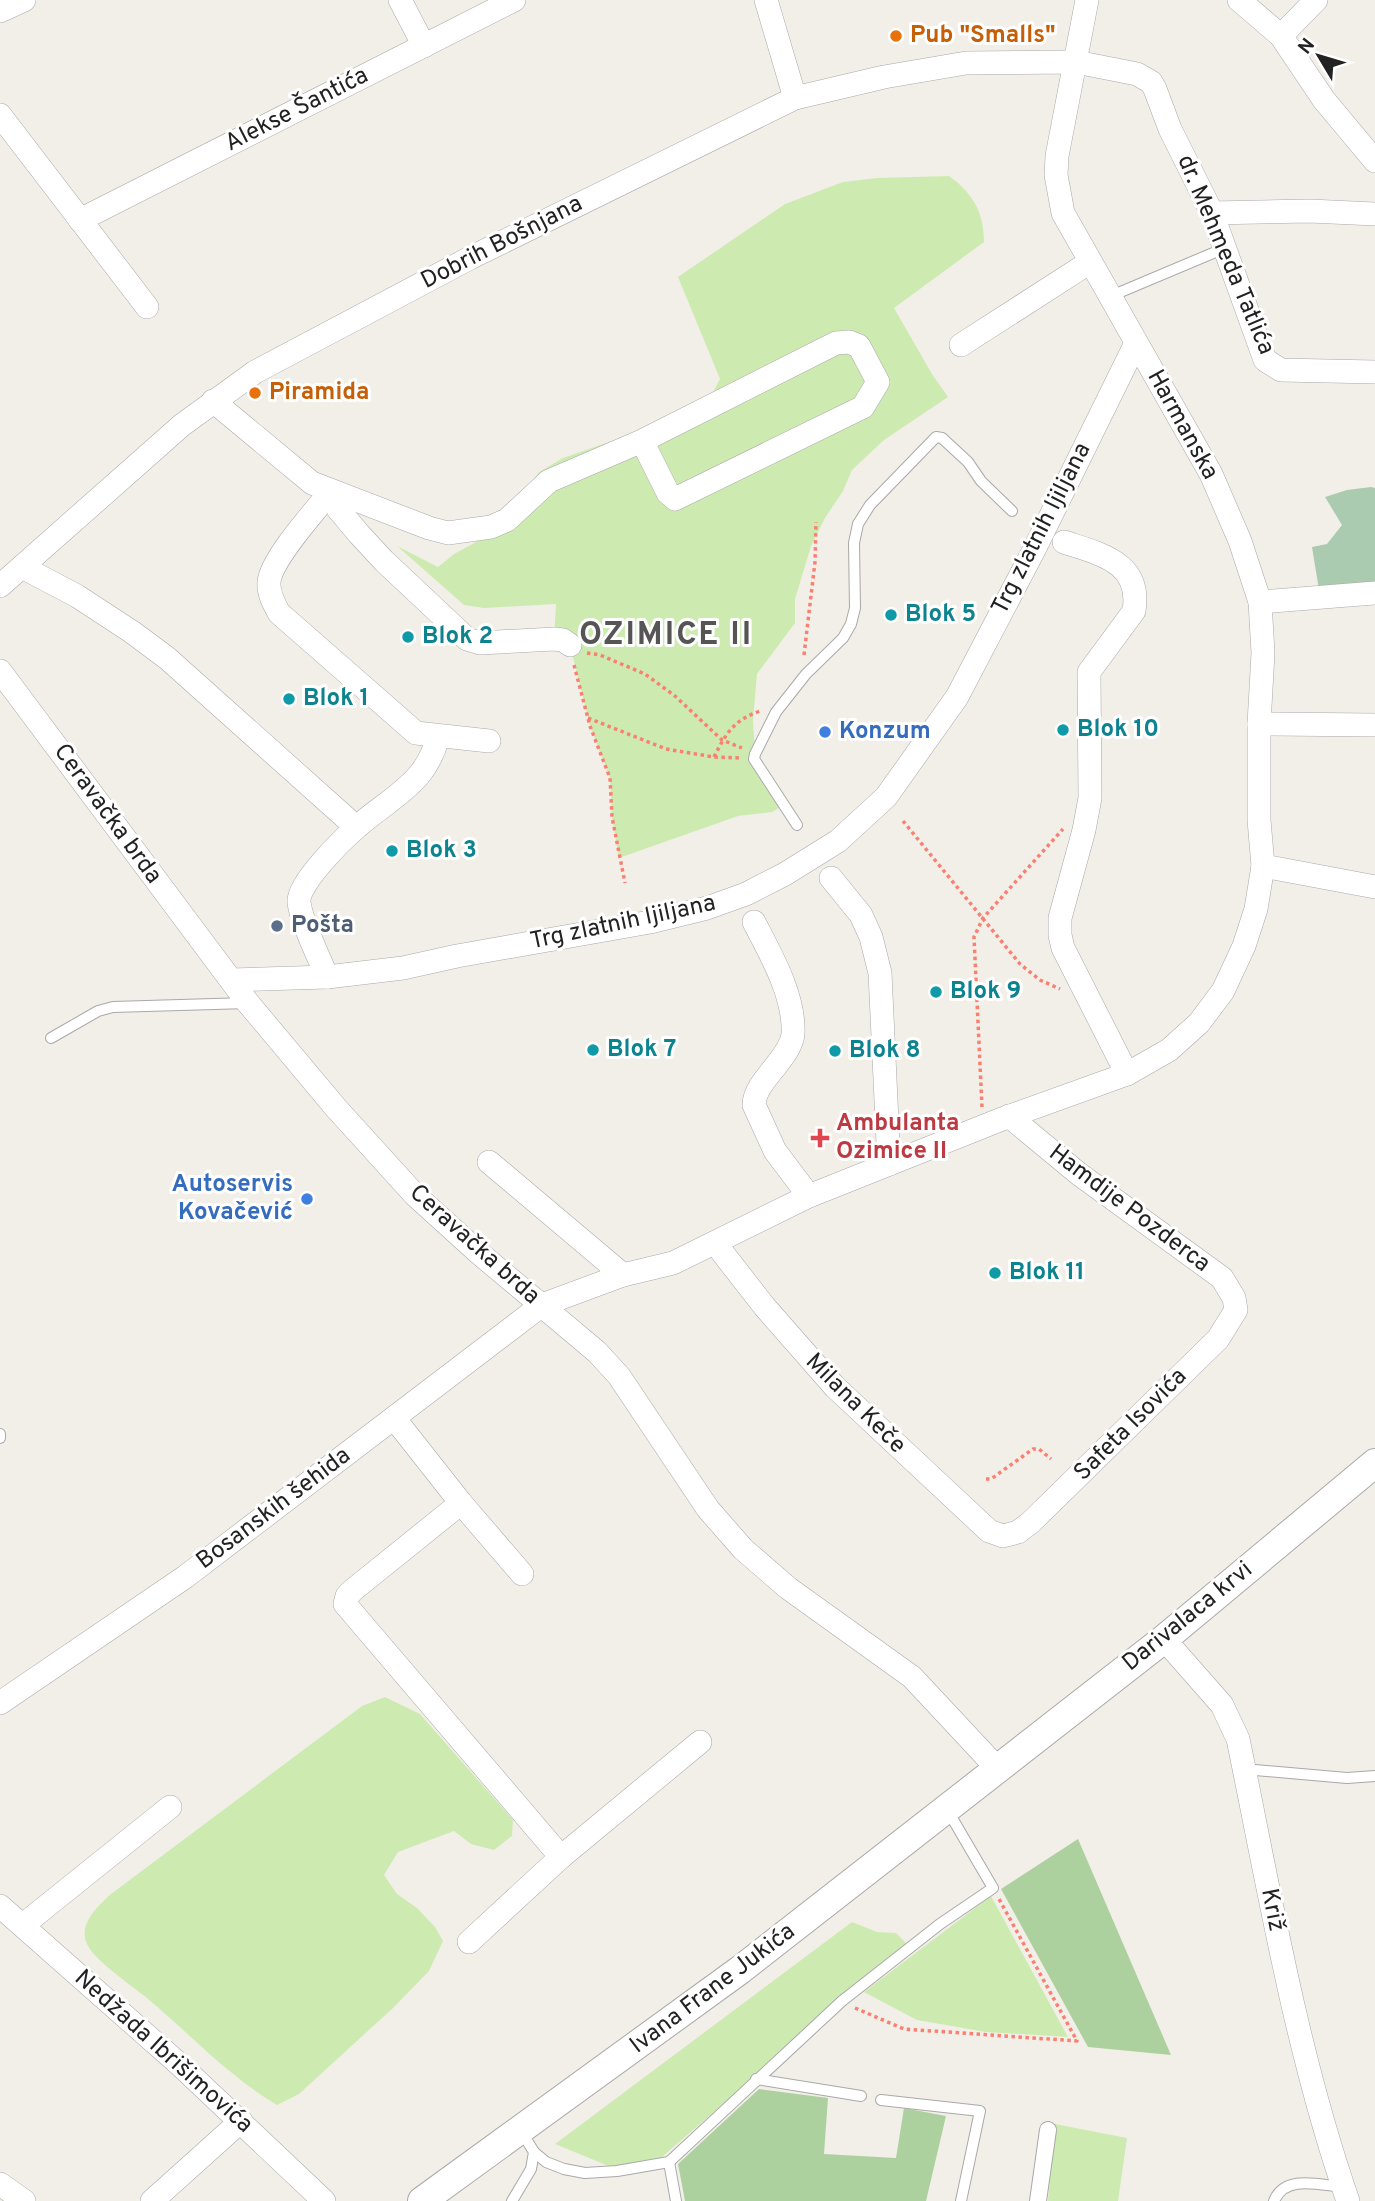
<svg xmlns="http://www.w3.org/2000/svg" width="1375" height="2201" font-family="Overpass,sans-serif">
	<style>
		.grass { fill: #cdebb0 }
		.forest { fill: #add19e }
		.cemetery { fill: #aacbaf }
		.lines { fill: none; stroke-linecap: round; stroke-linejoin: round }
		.service-casing { stroke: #a9a9a9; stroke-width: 12 }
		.pedestrian-casing { stroke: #a9a9a9; stroke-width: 18 }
		.minor-casing { stroke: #a9a9a9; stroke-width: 24 }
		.tertiary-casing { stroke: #a9a9a9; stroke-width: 30 }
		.path { stroke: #fa8072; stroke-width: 3.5; stroke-dasharray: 3.5 3.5; stroke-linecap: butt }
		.service { stroke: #fff; stroke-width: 10 }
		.pedestrian { stroke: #fff; stroke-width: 16 }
		.minor { stroke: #fff; stroke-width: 23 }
		.tertiary { stroke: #fff; stroke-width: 28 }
		.food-dot { fill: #e8710a; stroke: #fff; stroke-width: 2.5 }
		.culture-dot { fill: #0f9aa8; stroke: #fff; stroke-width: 2.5 }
		.shop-dot { fill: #3f7fe0; stroke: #fff; stroke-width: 2.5 }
		.service-dot { fill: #5c6f8a; stroke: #fff; stroke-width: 2.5 }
		.health-dot { fill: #e0444e; stroke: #fff; stroke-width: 2.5 }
		.labels { text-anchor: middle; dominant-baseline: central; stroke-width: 6; stroke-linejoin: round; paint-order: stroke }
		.food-label { font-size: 24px; font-weight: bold; fill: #c56008; stroke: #fff; text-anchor: start }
		.street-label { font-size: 24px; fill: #222; stroke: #fff }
		.culture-label { font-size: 24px; font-weight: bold; fill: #0d838f; stroke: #fff; text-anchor: start }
		.shop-label { font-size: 24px; font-weight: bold; fill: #366cbe; stroke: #fff; text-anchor: start }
		.service-label { font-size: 24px; font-weight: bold; fill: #4e5e75; stroke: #fff; text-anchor: start }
		.health-label { font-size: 24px; font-weight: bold; fill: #be3a42; stroke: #fff; text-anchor: start }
		.district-label { font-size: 32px; font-weight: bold; letter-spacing: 2px; fill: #555; stroke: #fff }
	</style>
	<rect width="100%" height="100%" fill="#f2efe9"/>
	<g class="grass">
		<path d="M949,176C973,193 984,213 984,242L894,308L932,374L948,397L884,440L852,470L843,491L825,518L811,546L795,599V623L757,674L753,720L755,754L784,805L772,812L738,816L619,858L612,817L610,778L590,726L570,645L554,639L556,604L484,608L464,605L397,546L438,567L454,554L476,542L486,528L502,521L539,472L563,458L704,409L720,379L678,277L785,204L843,182L877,178Z"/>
		<path d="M385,1697L420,1714L513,1820L512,1836L494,1850L471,1844L454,1831L398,1852L384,1875L397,1894L417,1908L435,1927L443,1941L429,1971L393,2008L299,2094L277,2105C227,2075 191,2035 147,1998C132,1986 94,1960 87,1944C78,1924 97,1907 111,1894L362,1706Z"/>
		<polygon points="991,1896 1068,2037 986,2032 917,2020 864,1992"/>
		<polygon points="852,1922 877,1932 896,1933 907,1944 662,2157 611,2167 555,2144"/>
		<polygon points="1055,2124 1127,2138 1118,2201 1048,2201"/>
	</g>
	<g class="forest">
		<polygon points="1078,1839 1171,2055 1088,2047 1001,1889"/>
		<polygon points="759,2089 828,2098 824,2154 896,2158 904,2108 946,2116 926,2201 685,2201 678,2164"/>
	</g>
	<polygon class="cemetery" points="1371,487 1375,488 1375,593 1320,596 1312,547 1327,544 1342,525 1325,497 1347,490"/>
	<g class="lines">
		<g class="service-casing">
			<g id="service">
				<polyline points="1111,296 1225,248"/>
				<polyline points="797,825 754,759 755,754 776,712 806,674 843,638 851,624 855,608 854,543 858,524 870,505 936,437 942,438 968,462 981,481 1012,511"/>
				<polyline points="51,1038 98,1011 113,1007 248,1003"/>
				<polyline points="0,1434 0,1438"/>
				<polyline points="1244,1769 1347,1778 1375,1776"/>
				<polyline points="756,2079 861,2096"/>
				<polyline points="881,2100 980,2111 961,2201"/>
				<polyline points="534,2152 546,2162 564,2169 585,2173 617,2171 669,2162 842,2001 940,1924 993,1888 948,1811"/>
				<polyline points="669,2162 676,2201"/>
				<polyline points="512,2201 531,2169 534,2152 521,2131"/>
				<path d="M1274,2201C1285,2174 1319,2185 1343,2187"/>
			</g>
		</g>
		<g class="pedestrian-casing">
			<polyline id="pedestrian" points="1038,2201 1048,2130"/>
		</g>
		<g class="minor-casing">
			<g id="minor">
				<polyline points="400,0 424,46"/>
				<polyline points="766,0 795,98"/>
				<polyline points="1087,0 1057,156 1056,175 1063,213 1211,474 1240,541 1260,602 1263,653 1259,724 1259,820 1263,866"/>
				<polyline points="1239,0 1281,36 1324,100 1375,161"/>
				<polyline points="0,11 24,0"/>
				<polyline points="1281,36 1316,0"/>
				<polyline points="0,115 147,307"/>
				<polyline points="1212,213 1310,211 1375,214"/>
				<polyline points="80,220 514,0"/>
				<polyline points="961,345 1090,262"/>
				<polyline points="213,401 312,483 429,528 448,533 491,527 507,520 549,481 642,441 836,343 849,342 859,346 878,382 863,407 675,499 668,493 642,441"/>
				<path d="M331,491C316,510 271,559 269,582C268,593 274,604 279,613L416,733L489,741"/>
				<polyline points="331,491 338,509 359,534 384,561 467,639 480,643 554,639 563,640 570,645"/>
				<path d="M1064,542C1100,554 1142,562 1134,611L1089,672L1090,798L1084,830L1060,918V935L1063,948L1127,1074"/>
				<polyline points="22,567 77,596 132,632 167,658 356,827"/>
				<polyline points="0,586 182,425 255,372 470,258 795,98 884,77 966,63 1076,62 1137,74 1151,82 1155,89 1170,129 1212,213 1265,360 1281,370 1375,372"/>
				<polyline points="1260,602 1375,593"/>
				<polyline points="0,671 248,1003 336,1108 415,1195 479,1253 597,1352 619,1376 708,1509 743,1549 788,1588 912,1677 997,1768"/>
				<polyline points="1259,724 1375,725"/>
				<polyline points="831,878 861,915 871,937 880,973 889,1164"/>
				<path d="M754,922C771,955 795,996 793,1034C792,1045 784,1055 778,1063C769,1075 754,1090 754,1105L775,1151L809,1196"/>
				<path d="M327,977C319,957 301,922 299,902C297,884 343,839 357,827C377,809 401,796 419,775C429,763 434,752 438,737"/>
				<polyline points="232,980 327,977 403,968 457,956 650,922 707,908 746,894 785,874 838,841 886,797 957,697 1035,548 1136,343"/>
				<polyline points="489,1162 623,1275"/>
				<polyline points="715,1243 764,1306 835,1387 989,1531 1003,1536 1018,1532 1030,1523 1218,1339 1236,1310 1234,1298 1222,1278 1079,1174 1009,1116"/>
				<polyline points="394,1418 461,1503 522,1574"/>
				<polyline points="461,1503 353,1590 347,1596 345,1604 561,1857 700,1742"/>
				<path d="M1164,1639L1222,1705L1238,1739C1270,1894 1296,2051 1348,2201"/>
				<polyline points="0,1703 185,1577 542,1305 623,1275 673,1263 809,1196 1002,1119 1127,1074 1169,1050 1199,1023 1223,991 1244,946 1256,909 1263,866 1375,887"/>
				<polyline points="0,1906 179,2064 324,2201"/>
				<polyline points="23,1925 170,1807"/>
				<polyline points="469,1942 561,1857"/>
				<polyline points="0,2184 24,2201"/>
				<polyline points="152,2201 241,2121"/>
			</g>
		</g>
		<g class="tertiary-casing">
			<polyline id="tertiary" points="422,2201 740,1970 1164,1639 1375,1463"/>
		</g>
		<g class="path">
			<polyline points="587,653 600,655 645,674 675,696 722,740 742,748"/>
			<polyline points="804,655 815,562 816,522"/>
			<polyline points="574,665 590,726 610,778 612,817 625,883"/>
			<polyline points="588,718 666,749 714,757 740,758"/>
			<path d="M714,757C726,733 734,720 760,711"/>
			<polyline points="903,821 1020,964 1040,980 1060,989"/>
			<polyline points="982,1107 974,937 983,918 1063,829"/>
			<polyline points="986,1479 991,1479 1033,1449 1039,1449 1051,1459"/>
			<polyline points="855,2008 904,2029 1077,2041 999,1899"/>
		</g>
		<use href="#service" class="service"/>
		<use href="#pedestrian" class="pedestrian"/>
		<use href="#minor" class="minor"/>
		<use href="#tertiary" class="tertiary"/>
	</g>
	<g class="food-dot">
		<circle cx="896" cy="36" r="7"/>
		<circle cx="255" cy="393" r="7"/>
	</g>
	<g class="culture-dot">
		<circle cx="891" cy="615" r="7"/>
		<circle cx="408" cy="637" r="7"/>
		<circle cx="289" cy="699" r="7"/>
		<circle cx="1063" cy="730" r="7"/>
		<circle cx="392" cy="851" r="7"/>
		<circle cx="936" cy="992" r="7"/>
		<circle cx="593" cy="1050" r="7"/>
		<circle cx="835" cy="1051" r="7"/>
		<circle cx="995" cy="1273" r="7"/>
	</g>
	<g class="shop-dot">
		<circle cx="825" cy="732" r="7"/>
		<circle cx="307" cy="1199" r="7"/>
	</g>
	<circle class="service-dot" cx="277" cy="926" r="7"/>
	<path class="health-dot" d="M816.5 1127.5h7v7h7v7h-7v7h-7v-7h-7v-7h7z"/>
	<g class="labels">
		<g class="food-label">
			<text x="910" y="36">Pub "Smalls"</text>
			<text x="269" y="393">Piramida</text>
		</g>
		<g class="street-label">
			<text transform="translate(297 110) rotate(-27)">Alekse Šantića</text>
			<text transform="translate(502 243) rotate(-27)">Dobrih Bošnjana</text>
			<text transform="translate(1225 255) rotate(67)">dr. Mehmeda Tatlića</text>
			<text transform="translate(1182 425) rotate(61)">Harmanska</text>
			<text transform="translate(1042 529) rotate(-63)">Trg zlatnih ljiljana</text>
			<text transform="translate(107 814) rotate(54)">Ceravačka brda</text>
			<text transform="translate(623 923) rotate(-12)">Trg zlatnih ljiljana</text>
			<text transform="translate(1129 1209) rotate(37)">Hamdije Pozderca</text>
			<text transform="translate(474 1245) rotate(42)">Ceravačka brda</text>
			<text transform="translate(855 1404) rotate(45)">Milana Keče</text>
			<text transform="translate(1131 1425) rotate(-45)">Safeta Isovića</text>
			<text transform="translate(274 1509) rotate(-37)">Bosanskih šehida</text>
			<text transform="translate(1188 1617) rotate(-39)">Darivalaca krvi</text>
			<text transform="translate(1272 1910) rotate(79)">Križ</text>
			<text transform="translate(713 1989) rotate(-37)">Ivana Frane Jukića</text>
			<text transform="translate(163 2052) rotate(42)">Nedžada Ibrišimovića</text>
		</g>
		<g class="culture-label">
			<text x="905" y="615">Blok 5</text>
			<text x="422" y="637">Blok 2</text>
			<text x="303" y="699">Blok 1</text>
			<text x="1077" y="730">Blok 10</text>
			<text x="406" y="851">Blok 3</text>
			<text x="950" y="992">Blok 9</text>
			<text x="607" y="1050">Blok 7</text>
			<text x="849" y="1051">Blok 8</text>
			<text x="1009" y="1273">Blok 11</text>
		</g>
		<g class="shop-label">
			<text x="839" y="732">Konzum</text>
			<text x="293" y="1185" text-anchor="end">Autoservis<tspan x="293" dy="28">Kovačević</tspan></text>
		</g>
		<g class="service-label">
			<text x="291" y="926">Pošta</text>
		</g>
		<g class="health-label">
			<text x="836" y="1124">Ambulanta<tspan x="836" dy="28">Ozimice II</tspan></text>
		</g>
		<g class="district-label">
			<text x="666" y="636">OZIMICE II</text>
		</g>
	</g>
	<g transform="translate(1319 56) rotate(308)" stroke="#ffffff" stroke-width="5" paint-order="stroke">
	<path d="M0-5L12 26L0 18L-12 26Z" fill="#222222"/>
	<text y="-10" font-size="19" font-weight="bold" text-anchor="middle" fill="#222222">N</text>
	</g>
</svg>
